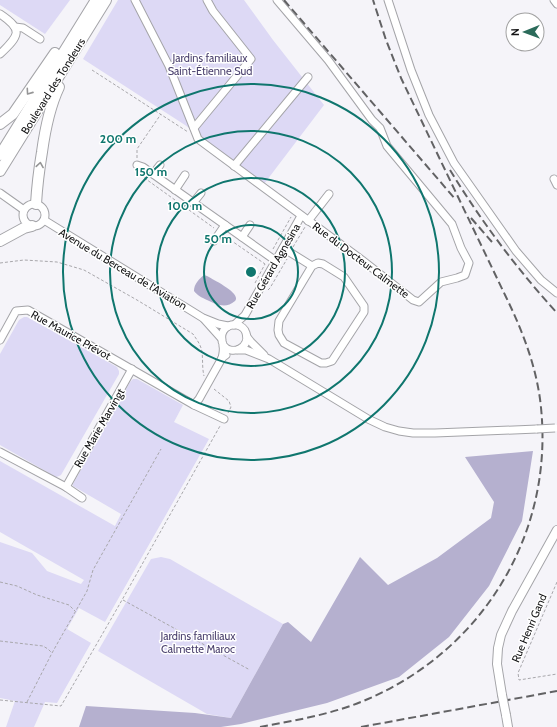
<svg xmlns="http://www.w3.org/2000/svg" width="557" height="727" font-family="Cabin,sans-serif">
	<style>
		.green { fill: #ddd9f5 }
		.forest { fill: #b5b0cf }
		.water { fill: #b1accb }
		.lines { fill: none; stroke-linecap: round; stroke-linejoin: round }
		.minor-casing { stroke: #a4a4a8; stroke-width: 9 }
		.major-casing { stroke: #a4a4a8; stroke-width: 10 }
		.highway-casing { stroke: #a4a4a8; stroke-width: 12 }
		.path { stroke: #a8a7ab; stroke-width: 1; stroke-dasharray: 3 2; stroke-linecap: butt }
		.minor { stroke: #fff; stroke-width: 7 }
		.major { stroke: #fff; stroke-width: 8 }
		.highway { stroke: #fff; stroke-width: 10 }
		.rail { stroke: #626264; stroke-width: 2; stroke-dasharray: 8 4; stroke-linecap: butt }
		.minor-bridge-casing { stroke: #a4a4a8; stroke-width: 9; stroke-linecap: butt }
		.major-bridge-casing { stroke: #a4a4a8; stroke-width: 10; stroke-linecap: butt }
		.minor-bridge { stroke: #fff; stroke-width: 7 }
		.major-bridge { stroke: #fff; stroke-width: 8 }
		.oneway { stroke: #959596 }
		.ring { fill: none; stroke: #0f766e; stroke-width: 2 }
		.labels { text-anchor: middle; dominant-baseline: central; stroke-width: 3; stroke-linejoin: round; paint-order: stroke }
		.park-label { font-size: 11px; fill: #493f6c; stroke: #fff }
		.street-label { font-size: 11px; fill: #141415; stroke: #fff }
		.centre { fill: #0f766e; stroke: #fff; stroke-width: 2 }
		.ring-label { font-size: 12px; text-anchor: middle; font-weight: bold; fill: #0f766e; stroke: #fff; stroke-width: 3; stroke-linejoin: round; paint-order: stroke }
	</style>
	<rect width="100%" height="100%" fill="#f5f4f9"/>
	<g class="green">
		<polygon points="0,0 70,0 45,34 0,5"/>
		<polygon points="118,0 244,0 273,40 324,105 264,184 185,125 83,59"/>
		<polygon points="24,317 27,317 117,367 119,371 119,374 61,475 59,476 56,477 0,445 0,354 19,320"/>
		<polygon points="133,379 137,379 183,405 174,422 209,439 105,622 79,608 67,629 91,643 57,703 45,702 34,727 6,727 15,701 0,698 0,542 32,553 47,571 81,584 84,580 0,532 0,461 115,526 121,514 73,486 73,484 130,382"/>
		<polygon points="161,557 170,559 283,624 231,718 207,714 98,651 151,559"/>
	</g>
	<polygon class="forest" points="533,451 522,521 489,586 449,637 399,677 327,703 241,724 221,727 79,727 86,706 195,713 231,718 283,624 288,622 311,642 360,557 388,585 437,558 491,518 494,502 465,457"/>
	<path class="water" d="M204,275L207,276C214,280 236,291 236,298C236,299 236,300 235,301C226,309 217,305 207,300C201,297 198,296 194,291C194,284 199,279 204,275Z"/>
	<g class="lines">
		<g class="minor-casing">
			<g id="minor">
				<polyline points="135,0 169,66 198,139 362,260 413,300 419,302 441,282 457,278 465,275 469,263 461,248 452,224 387,146 380,128 372,120 328,60 277,0"/>
				<polyline points="388,0 411,70 429,115 454,163 516,251 541,280 557,293"/>
				<polyline points="554,0 557,4"/>
				<path d="M0,14C24,30 19,36 0,54"/>
				<polyline points="15,27 23,28 40,39"/>
				<polyline points="194,128 251,59 213,11 207,0"/>
				<polyline points="137,165 143,167 276,261"/>
				<polyline points="234,166 308,77"/>
				<polyline points="153,174 160,165"/>
				<polyline points="554,179 557,185"/>
				<polyline points="175,190 185,175"/>
				<polyline points="0,193 24,210"/>
				<polyline points="193,203 201,193"/>
				<circle cx="34" cy="215" r="11"/>
				<polyline points="44,220 203,318 218,324 228,326"/>
				<polyline points="308,221 329,194"/>
				<polyline points="242,237 250,225"/>
				<polyline points="214,241 225,225"/>
				<polyline points="283,248 312,266 279,321 278,330 279,335 284,343 321,363 326,363 332,361 364,312 364,306 344,277 323,264 318,263 312,266"/>
				<polyline points="204,319 221,338"/>
				<polyline points="234,325 245,315 301,216"/>
				<polyline points="247,337 251,342 264,355"/>
				<polyline points="0,340 16,311 28,310 194,405 224,419"/>
				<polyline points="238,350 246,350 269,359 368,419 385,427 399,431 413,433 435,433 537,429"/>
				<path d="M222,358C223,354 224,350 223,346C223,341 222,344 222,340C220,331 228,323 237,325C241,326 245,329 246,333C251,347 232,357 223,345"/>
				<polyline points="194,405 199,399 222,358 226,355"/>
				<polyline points="0,452 66,487 82,498"/>
				<polyline points="66,487 132,369"/>
			</g>
		</g>
		<g class="major-casing">
			<g id="major">
				<polyline points="502,695 497,664 498,648 501,635 512,611 557,530"/>
				<polyline points="506,715 508,727"/>
			</g>
		</g>
		<g class="highway-casing">
			<g id="highway">
				<polyline points="0,124 13,114 55,53"/>
				<polyline points="0,155 96,0"/>
				<polyline points="0,171 106,0"/>
				<path d="M36,204C37,187 39,170 42,152C45,130 49,108 59,87"/>
				<polyline points="0,241 24,228 32,226"/>
			</g>
		</g>
		<g class="path">
			<polyline points="92,70 188,132"/>
			<polyline points="137,158 137,149 161,114"/>
			<polyline points="141,174 143,177 214,228"/>
			<polyline points="226,237 265,264"/>
			<polyline points="293,247 305,227"/>
			<polyline points="273,249 291,217"/>
			<path d="M0,263L24,260L57,262L84,270L137,300L193,334C197,340 201,345 202,352C203,360 202,368 204,376"/>
			<polyline points="255,283 265,264"/>
			<polyline points="268,290 270,288 287,259"/>
			<polyline points="214,389 229,401 231,407 228,413"/>
			<polyline points="0,582 17,586 37,595 69,605 75,611"/>
			<polyline points="557,582 518,673 519,680 557,674"/>
			<polyline points="123,600 250,670"/>
			<polyline points="0,641 43,646 48,649 51,652"/>
			<polyline points="0,700 61,706 122,600 220,426"/>
			<polyline points="27,702 52,653 87,591 93,570 161,449"/>
		</g>
		<use href="#minor" class="minor"/>
		<use href="#major" class="major"/>
		<use href="#highway" class="highway"/>
		<g class="rail">
			<polyline points="284,0 456,200"/>
			<path d="M450,170C481,221 517,269 557,313"/>
			<polyline points="471,218 492,242"/>
			<path d="M260,727C297,720 334,714 368,699C486,648 557,528 540,399C535,363 522,330 506,297L401,78L386,40L373,0"/>
			<polyline points="361,727 557,691"/>
		</g>
		<g class="minor-bridge-casing">
			<polyline id="minor-bridge" points="537,429 555,428"/>
		</g>
		<g class="major-bridge-casing">
			<polyline id="major-bridge" points="502,695 506,715"/>
		</g>
		<use href="#minor-bridge" class="minor-bridge"/>
		<use href="#major-bridge" class="major-bridge"/>
	</g>
	<defs><path id="oneway-chevron" d="M-2-3.5L2.5 0L-2 3.5" fill="none" stroke-width="1.6" stroke-linecap="round" stroke-linejoin="round"/></defs>
	<g class="oneway">
		<use href="#oneway-chevron" transform="translate(29 92) rotate(125)"/>
		<use href="#oneway-chevron" transform="translate(40 165) rotate(-81)"/>
	</g>
	<g class="ring">
		<circle cx="251" cy="272" r="47"/>
		<circle cx="251" cy="272" r="94"/>
		<circle cx="251" cy="272" r="141"/>
		<circle cx="251" cy="272" r="188"/>
	</g>
	<g class="labels">
		<g class="park-label">
			<text x="210" y="58">Jardins familiaux<tspan x="210" dy="13">Saint-Étienne Sud</tspan></text>
			<text x="198" y="636">Jardins familiaux<tspan x="198" dy="13">Calmette Maroc</tspan></text>
		</g>
		<g class="street-label">
			<text transform="translate(53 86) rotate(-58)">Boulevard des Tondeurs</text>
			<text transform="translate(361 260) rotate(37)">Rue du Docteur Calmette</text>
			<text transform="translate(273 266) rotate(-60)">Rue Gérard Agnesina</text>
			<text transform="translate(123 269) rotate(31)">Avenue du Berceau de l'Aviation</text>
			<text transform="translate(71 335) rotate(29)">Rue Maurice Prévot</text>
			<text transform="translate(99 428) rotate(-60)">Rue Marie Marvingt</text>
			<text transform="translate(529 628) rotate(-67)">Rue Henri Gand</text>
		</g>
	</g>
	<circle cx="251" cy="272" r="6" class="centre"/>
	<g class="ring-label">
		<text x="118" y="143">200 m</text>
		<text x="151" y="176">150 m</text>
		<text x="185" y="210">100 m</text>
		<text x="218" y="243">50 m</text>
	</g>
	<g transform="translate(525 32) rotate(269)"><circle r="19" fill="#ffffff" stroke="#a1a1a1"/>
	<path d="M0-3L7 15L0 10L-7 15Z" fill="#2b6b5a"/>
	<text y="-6" font-size="11" font-weight="bold" text-anchor="middle" fill="#141415">N</text>
	</g>
</svg>
